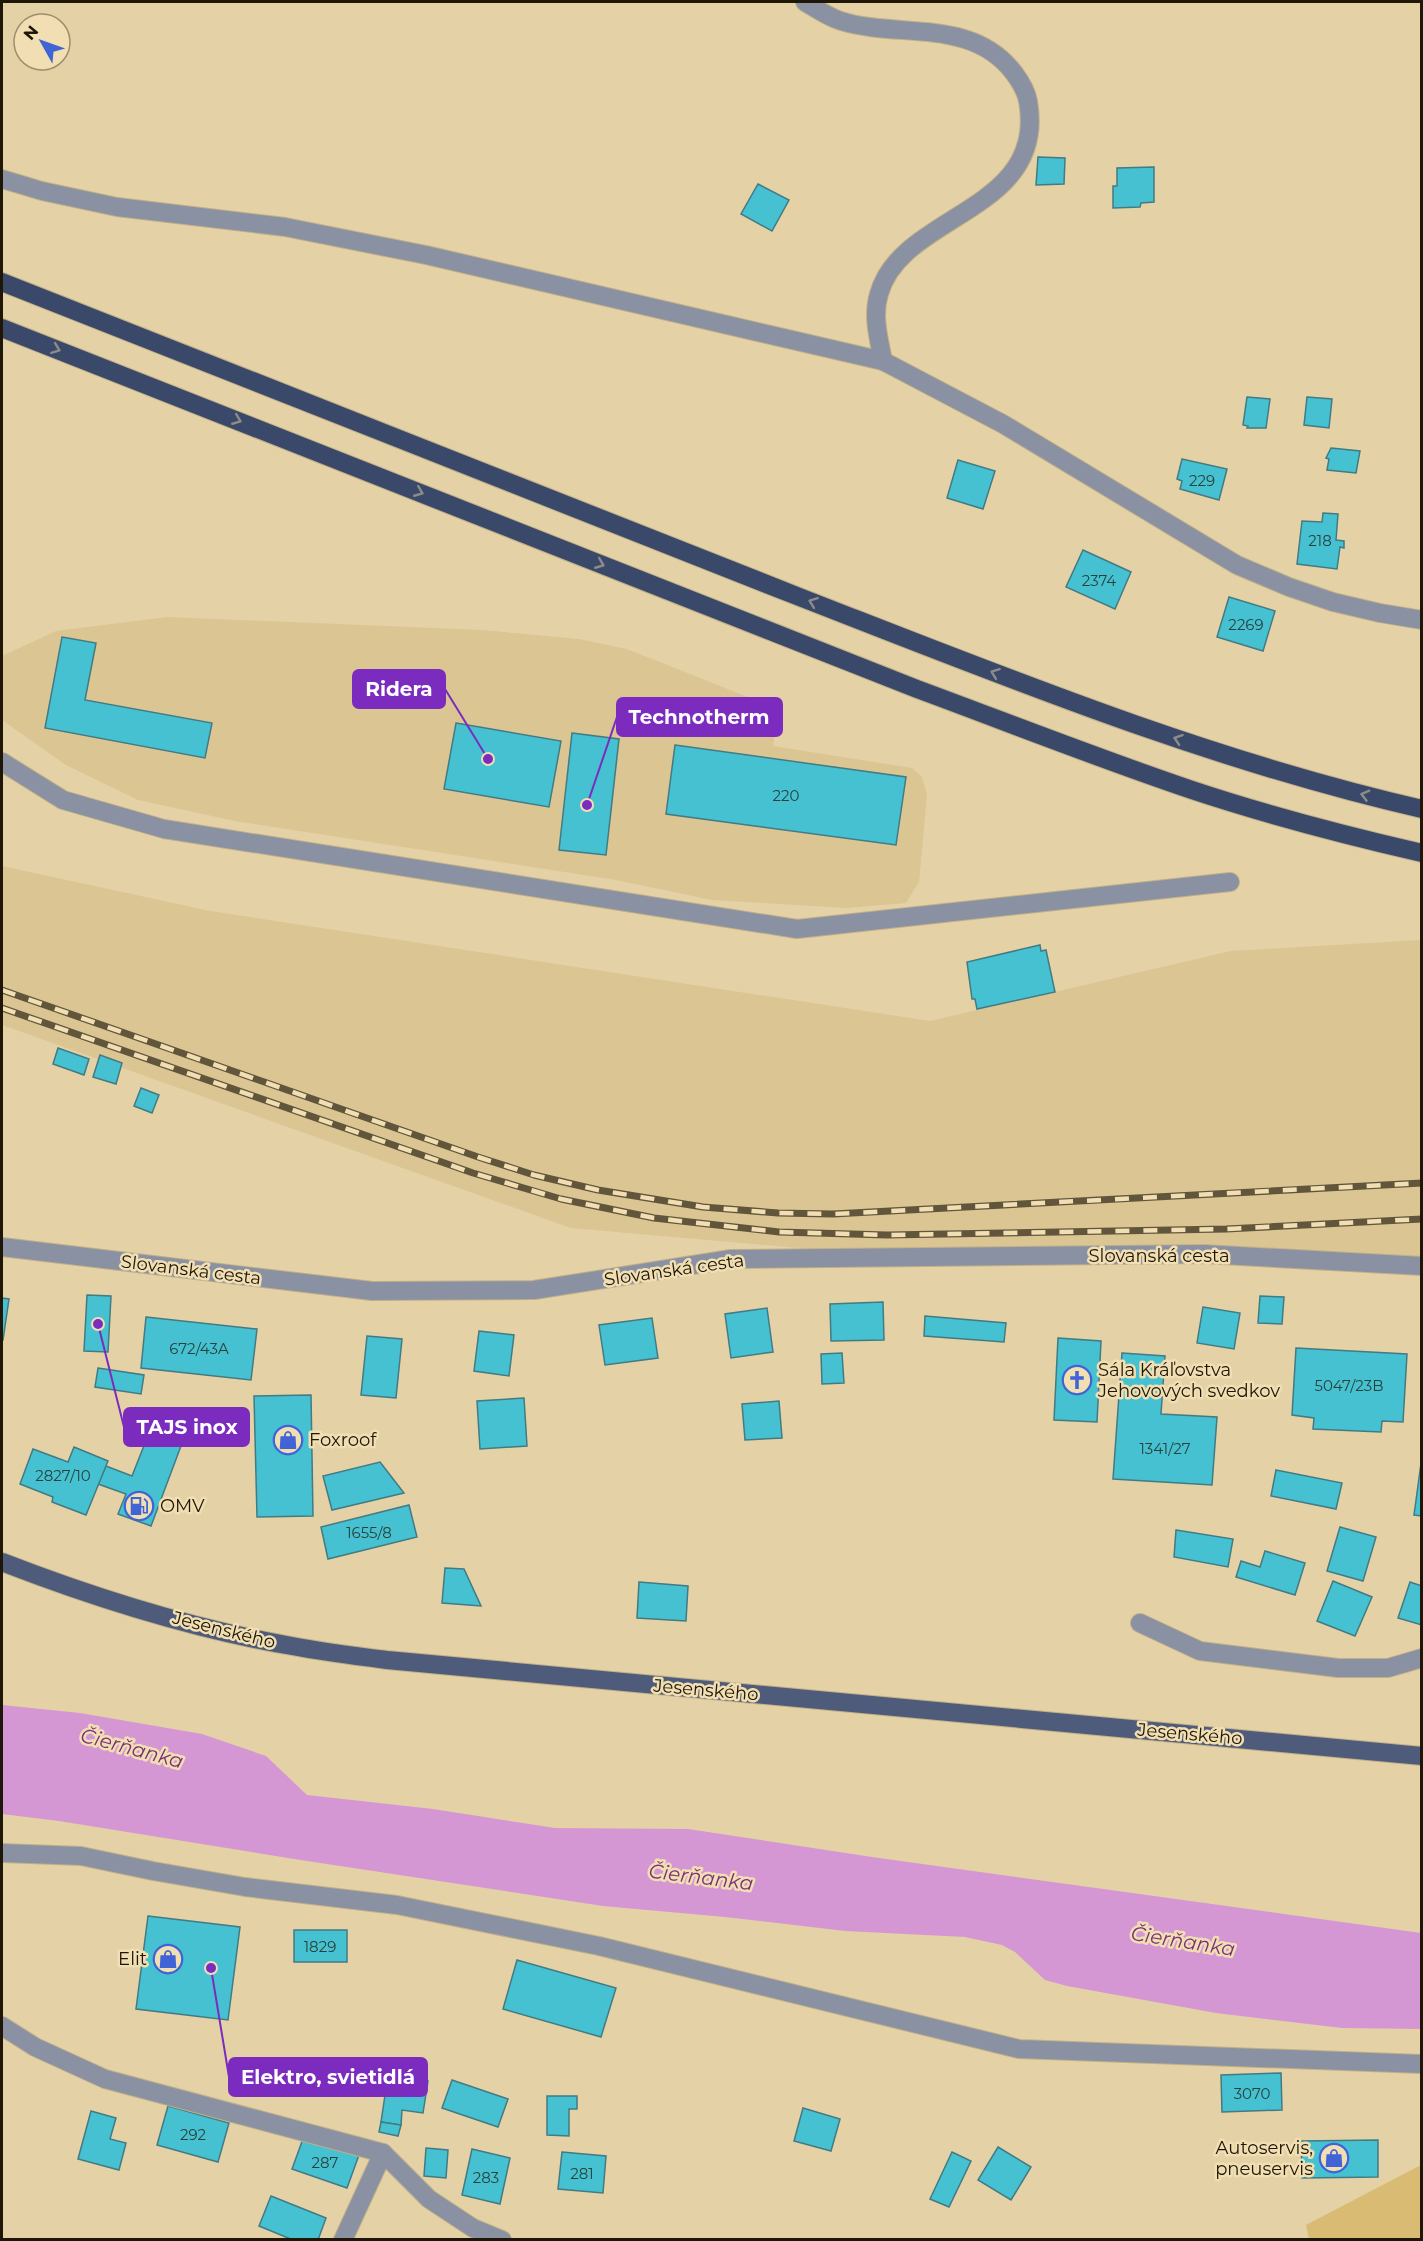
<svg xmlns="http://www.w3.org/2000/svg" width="1423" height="2241" font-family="Montserrat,sans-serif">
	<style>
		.built { fill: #dbc593 }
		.green { fill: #d9bb73 }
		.water { fill: #d597d3 }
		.building { fill: #46c1d1; stroke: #427b83; stroke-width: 1.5 }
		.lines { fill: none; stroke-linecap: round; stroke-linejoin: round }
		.minor-casing { stroke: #c0b089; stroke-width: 20 }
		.major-casing { stroke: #c0b089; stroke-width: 20 }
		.highway-casing { stroke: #c0b089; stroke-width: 20 }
		.minor { stroke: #8a91a3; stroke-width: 18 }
		.major { stroke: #4f5b7a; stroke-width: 18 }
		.highway { stroke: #3a486a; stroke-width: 18 }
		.rail-casing { stroke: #61563c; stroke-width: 7 }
		.rail { stroke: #f1deb2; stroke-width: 4.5; stroke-dasharray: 14; stroke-linecap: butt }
		.oneway { stroke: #8c8c8a }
		.labels { text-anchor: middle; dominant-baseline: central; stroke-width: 5; stroke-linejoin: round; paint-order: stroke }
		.number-label { font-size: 15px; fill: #28423a }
		.street-label { font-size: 18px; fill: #1e1707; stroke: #f1deb2 }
		.poi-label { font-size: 18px; fill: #1e1707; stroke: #f1deb2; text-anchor: start }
		.water-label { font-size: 20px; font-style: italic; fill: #793079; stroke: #f1deb2 }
		.leader { fill: none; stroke: #7b2cbf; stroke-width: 2 }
		.callout-dot { fill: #7b2cbf; stroke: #f1deb2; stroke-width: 2 }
		.callout { fill: #7b2cbf; stroke: #7b2cbf; stroke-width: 2 }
		.callout-label { font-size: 20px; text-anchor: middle; font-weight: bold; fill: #fff }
	</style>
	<rect width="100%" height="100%" fill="#e4d1a5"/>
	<g class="built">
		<polygon points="167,617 482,630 579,639 627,649 778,709 773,746 912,768 922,777 927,795 919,882 906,903 847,908 712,900 616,880 235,821 138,800 66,765 2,720 2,656 56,631"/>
		<polygon points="2,866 210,911 930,1021 1231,951 1421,940 1421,1262 843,1252 571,1228 2,1025"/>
	</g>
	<polygon class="green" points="1421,2165 1421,2239 1309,2239 1306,2225"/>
	<polygon class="water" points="2,1705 80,1713 202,1734 266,1756 307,1795 433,1809 555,1828 688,1829 872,1857 1421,1933 1421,2029 1342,2028 1216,2013 1067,1986 1045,1980 1015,1952 1002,1945 965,1937 845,1931 725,1917 603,1906 294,1859 59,1821 2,1814"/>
	<g class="building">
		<polygon points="1038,157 1065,158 1064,184 1036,185"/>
		<polygon points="1154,167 1154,202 1141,203 1140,207 1113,208 1113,186 1117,186 1117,168"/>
		<polygon points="758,184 789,200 772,231 741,214"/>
		<polygon points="1247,397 1270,399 1266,428 1247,428 1248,426 1243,425"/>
		<polygon points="1307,397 1332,399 1329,428 1304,425"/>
		<polygon points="1331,448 1360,451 1356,473 1327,470 1329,459 1326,458"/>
		<polygon points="1182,459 1227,469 1219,500 1180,489 1182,481 1177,479"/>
		<polygon points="958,460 995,471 983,509 947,498"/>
		<polygon points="1323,513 1338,514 1336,540 1344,541 1344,548 1340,547 1337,569 1297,564 1302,521 1322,522"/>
		<polygon points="1083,550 1131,572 1115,609 1066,587"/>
		<polygon points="1229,597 1275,611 1263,651 1217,637"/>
		<polygon points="62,637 96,643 85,700 212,723 205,758 45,728"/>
		<polygon points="456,723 561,741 549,807 444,789"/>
		<polygon points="572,733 619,739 606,855 559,850"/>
		<polygon points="675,745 906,777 896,845 666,814"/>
		<polygon points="1040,945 1041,951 1046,950 1055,992 977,1009 975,999 972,999 967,962"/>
		<polygon points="58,1048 89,1059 84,1075 53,1064"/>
		<polygon points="100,1055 122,1063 116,1084 93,1077"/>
		<polygon points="141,1088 159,1095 152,1113 134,1106"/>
		<polygon points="87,1295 111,1296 108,1352 84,1351"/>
		<polygon points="1260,1296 1284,1297 1282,1324 1258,1323"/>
		<polygon points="2,1298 9,1299 3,1340 2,1340"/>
		<polygon points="883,1302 884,1340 831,1341 830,1304"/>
		<polygon points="1203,1307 1240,1313 1234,1349 1197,1343"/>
		<polygon points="767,1308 773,1352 731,1358 725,1314"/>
		<polygon points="925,1316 1006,1323 1004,1342 924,1336"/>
		<polygon points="146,1317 257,1329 251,1380 141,1368"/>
		<polygon points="652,1318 658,1358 605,1365 599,1325"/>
		<polygon points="479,1331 514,1335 509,1376 474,1371"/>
		<polygon points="367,1336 402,1339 396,1398 361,1395"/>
		<polygon points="1058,1338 1101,1341 1097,1422 1054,1420"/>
		<polygon points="1296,1348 1407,1354 1403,1422 1382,1421 1381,1432 1313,1429 1314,1418 1292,1415"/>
		<polygon points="842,1353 844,1383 822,1384 821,1354"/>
		<polygon points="1122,1353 1165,1356 1161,1414 1217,1417 1212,1485 1113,1479"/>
		<polygon points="98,1368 144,1375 141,1394 95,1387"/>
		<polygon points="311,1395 313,1516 257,1517 254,1396"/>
		<polygon points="524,1398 527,1446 480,1449 477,1401"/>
		<polygon points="779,1401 782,1438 745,1440 742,1404"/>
		<polygon points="149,1433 181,1446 151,1526 118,1514 126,1494 98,1484 106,1466 132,1476"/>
		<polygon points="74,1447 108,1461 86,1515 52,1502 53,1497 20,1484 33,1449 68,1462"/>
		<polygon points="1422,1456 1422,1516 1414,1515"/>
		<polygon points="380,1462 404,1493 332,1510 323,1476"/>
		<polygon points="1276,1470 1342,1483 1336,1509 1271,1496"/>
		<polygon points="409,1505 417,1537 328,1559 321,1527"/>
		<polygon points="1340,1527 1376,1537 1363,1581 1327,1571"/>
		<polygon points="1176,1530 1233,1539 1228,1567 1174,1557"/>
		<polygon points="1265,1551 1305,1563 1295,1595 1236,1577 1241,1561 1260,1567"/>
		<polygon points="445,1568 464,1569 481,1606 442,1603"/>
		<polygon points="1333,1581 1372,1597 1355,1636 1317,1621"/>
		<polygon points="639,1582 688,1586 686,1621 637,1618"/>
		<polygon points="1410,1582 1422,1586 1422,1625 1398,1618"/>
		<polygon points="148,1916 240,1927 228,2020 136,2009"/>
		<rect x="294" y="1930" width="53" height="32"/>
		<polygon points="517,1960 616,1988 601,2037 503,2009"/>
		<polygon points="1281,2073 1282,2110 1222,2112 1221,2075"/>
		<polygon points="388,2075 428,2081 423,2113 402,2110 401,2125 381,2122"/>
		<polygon points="452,2080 508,2099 498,2127 442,2108"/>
		<polygon points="547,2096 577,2096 577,2109 569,2109 569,2136 547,2135"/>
		<polygon points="168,2106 229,2123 218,2162 157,2145"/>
		<polygon points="803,2108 840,2119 831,2151 794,2141"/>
		<polygon points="91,2111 116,2118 110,2139 126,2143 119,2170 78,2159"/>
		<polygon points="381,2122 401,2125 398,2136 379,2132"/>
		<polygon points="304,2136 359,2155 347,2188 292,2169"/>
		<polygon points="1378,2140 1378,2177 1302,2178 1301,2141"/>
		<polygon points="998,2147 1031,2167 1011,2200 978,2180"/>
		<polygon points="426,2148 448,2150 446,2178 424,2176"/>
		<polygon points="472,2149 510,2158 500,2204 462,2195"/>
		<polygon points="562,2152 606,2156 603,2193 558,2189"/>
		<polygon points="952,2152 971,2161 949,2207 930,2199"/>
		<polygon points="271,2196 326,2218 318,2240 293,2240 259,2226"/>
	</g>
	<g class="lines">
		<g class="minor-casing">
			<g id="minor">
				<path d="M805,2C817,9 828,17 841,21C899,39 972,17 1014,73C1020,81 1026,91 1028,101C1048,213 901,213 879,294C872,316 879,339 883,361"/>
				<polyline points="2,179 42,191 117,207 285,227 426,255 883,361 1003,424 1237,565 1289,587 1333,602 1380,613 1422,620"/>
				<polyline points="2,762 63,800 164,829 797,929 1230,882"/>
				<polyline points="2,1247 372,1291 534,1290 731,1259 1204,1254 1422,1266"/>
				<polyline points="1140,1623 1200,1651 1338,1668 1388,1668 1422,1658"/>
				<polyline points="2,1853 81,1856 153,1871 245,1887 397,1905 599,1946 1019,2049 1422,2064"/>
				<polyline points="2,2026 35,2047 105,2079 383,2153 429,2199 473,2228 502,2240"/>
				<polyline points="343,2240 383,2153"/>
			</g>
		</g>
		<g class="major-casing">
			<path id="major" d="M2,1562C95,1598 193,1629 292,1646C323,1652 355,1656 387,1660L1422,1756"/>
		</g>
		<g class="highway-casing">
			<g id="highway">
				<path d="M2,282C269,386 535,494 802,598C1005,677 1208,760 1422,809"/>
				<path d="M2,328L917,689C1009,723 1100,759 1192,790C1267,815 1344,835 1422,853"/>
			</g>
		</g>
		<use href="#minor" class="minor"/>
		<use href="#major" class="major"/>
		<use href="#highway" class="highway"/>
		<g class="rail-casing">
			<g id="rail">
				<polyline points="2,990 478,1157 534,1175 598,1190 703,1207 778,1213 833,1214 1422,1183"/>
				<polyline points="2,1008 473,1173 561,1199 654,1218 779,1232 887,1235 1226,1229 1422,1219"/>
			</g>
		</g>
		<use href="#rail" class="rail"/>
	</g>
	<defs><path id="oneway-chevron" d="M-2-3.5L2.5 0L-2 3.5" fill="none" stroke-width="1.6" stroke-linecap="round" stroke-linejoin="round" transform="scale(1.5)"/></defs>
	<g class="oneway">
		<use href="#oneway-chevron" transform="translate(56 349) rotate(21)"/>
		<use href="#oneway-chevron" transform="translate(237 420) rotate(22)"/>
		<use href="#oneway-chevron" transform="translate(419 492) rotate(22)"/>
		<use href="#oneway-chevron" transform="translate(600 564) rotate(22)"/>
		<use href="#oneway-chevron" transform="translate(813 602) rotate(-159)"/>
		<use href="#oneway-chevron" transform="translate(995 673) rotate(-159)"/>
		<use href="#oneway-chevron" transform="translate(1178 739) rotate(-161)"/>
		<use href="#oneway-chevron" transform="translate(1365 795) rotate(-165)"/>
	</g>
	<defs>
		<g id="church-ring" transform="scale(1.5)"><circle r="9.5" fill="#f1deb2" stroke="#4063d5" stroke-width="1.5"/><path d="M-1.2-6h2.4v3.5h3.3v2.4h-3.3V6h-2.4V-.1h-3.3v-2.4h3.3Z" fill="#4063d5"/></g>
		<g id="shop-ring" transform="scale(1.5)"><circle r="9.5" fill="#f1deb2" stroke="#4063d5" stroke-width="1.5"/><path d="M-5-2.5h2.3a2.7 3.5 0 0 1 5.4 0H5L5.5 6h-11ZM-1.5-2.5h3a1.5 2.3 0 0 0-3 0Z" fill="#4063d5"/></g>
		<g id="fuel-ring" transform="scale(1.5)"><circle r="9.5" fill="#f1deb2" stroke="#4063d5" stroke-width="1.5"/><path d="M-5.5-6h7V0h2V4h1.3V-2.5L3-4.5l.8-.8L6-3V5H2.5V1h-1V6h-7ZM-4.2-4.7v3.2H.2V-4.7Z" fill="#4063d5"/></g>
	</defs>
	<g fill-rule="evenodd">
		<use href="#church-ring" x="1077" y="1380"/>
		<use href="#shop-ring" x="288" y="1440"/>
		<use href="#fuel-ring" x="139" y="1506"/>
		<use href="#shop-ring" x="168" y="1959"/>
		<use href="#shop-ring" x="1334" y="2158"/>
	</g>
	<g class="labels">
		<g class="number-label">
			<text x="1202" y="480">229</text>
			<text x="1320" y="540">218</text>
			<text x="1099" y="580">2374</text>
			<text x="1246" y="624">2269</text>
			<text x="786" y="795">220</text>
			<text x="199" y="1348">672/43A</text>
			<text x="1349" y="1385">5047/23B</text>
			<text x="1165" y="1448">1341/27</text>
			<text x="63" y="1475">2827/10</text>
			<text x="369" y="1532">1655/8</text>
			<text x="320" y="1946">1829</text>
			<text x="1252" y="2093">3070</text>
			<text x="193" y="2134">292</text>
			<text x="325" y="2162">287</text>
			<text x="582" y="2173">281</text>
			<text x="486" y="2177">283</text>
		</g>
		<g class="street-label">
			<text x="1159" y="1256">Slovanská cesta</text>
			<text transform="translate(191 1270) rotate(7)">Slovanská cesta</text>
			<text transform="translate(674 1270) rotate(-8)">Slovanská cesta</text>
			<text transform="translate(224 1630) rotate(14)">Jesenského</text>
			<text transform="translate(706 1690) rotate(5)">Jesenského</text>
			<text transform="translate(1190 1734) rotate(5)">Jesenského</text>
		</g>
		<g class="poi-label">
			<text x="1098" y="1370">Sála Kráľovstva<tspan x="1098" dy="21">Jehovových svedkov</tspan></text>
			<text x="309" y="1440">Foxroof</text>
			<text x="160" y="1506">OMV</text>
			<text x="147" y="1959" text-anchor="end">Elit</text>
			<text x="1313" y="2148" text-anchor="end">Autoservis,<tspan x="1313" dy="21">pneuservis</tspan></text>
		</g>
		<g class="water-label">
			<text transform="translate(132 1748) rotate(15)">Čierňanka</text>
			<text transform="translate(701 1877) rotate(7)">Čierňanka</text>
			<text transform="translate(1183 1941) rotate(9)">Čierňanka</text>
		</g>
	</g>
	<path class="leader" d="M488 759L445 689M587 805L617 717M98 1324L124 1427M211 1968L229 2077"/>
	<g class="callout-dot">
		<circle cx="488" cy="759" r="6"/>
		<circle cx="587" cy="805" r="6"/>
		<circle cx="98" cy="1324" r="6"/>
		<circle cx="211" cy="1968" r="6"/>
	</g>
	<g class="callout">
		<rect x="353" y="670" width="92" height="38" rx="6"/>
		<rect x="617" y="698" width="165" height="38" rx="6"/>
		<rect x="124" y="1408" width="125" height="38" rx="6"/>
		<rect x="229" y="2058" width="198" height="38" rx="6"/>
	</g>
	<g class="callout-label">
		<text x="399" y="696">Ridera</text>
		<text x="699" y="724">Technotherm</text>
		<text x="187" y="1434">TAJS inox</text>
		<text x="328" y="2084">Elektro, svietidlá</text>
	</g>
	<rect width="1423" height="2241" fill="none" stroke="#1e1707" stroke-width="6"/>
	<g transform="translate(42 42) rotate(310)"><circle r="28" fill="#f1deb2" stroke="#9d8e6e" stroke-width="1.5"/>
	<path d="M0-4.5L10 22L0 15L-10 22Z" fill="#4063d5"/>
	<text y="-9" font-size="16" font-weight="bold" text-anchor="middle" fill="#1e1707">N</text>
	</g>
</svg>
